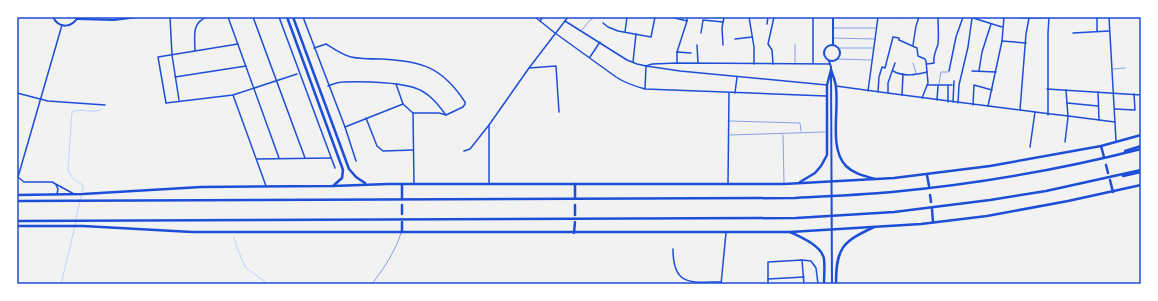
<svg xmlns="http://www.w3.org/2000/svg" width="1158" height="301" font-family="Mulish,sans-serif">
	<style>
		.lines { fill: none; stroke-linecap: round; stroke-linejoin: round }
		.stream { stroke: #bfd3fe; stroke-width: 1 }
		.service { stroke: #1d4ed8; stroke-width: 0.5 }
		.minor { stroke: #1d4ed8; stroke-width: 1.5 }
		.tertiary { stroke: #1d4ed8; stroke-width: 2 }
		.primary { stroke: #1d4ed8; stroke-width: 2.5 }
		.motorway { stroke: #1d4ed8; stroke-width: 2.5 }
		.neatline { fill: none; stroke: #1d4ed8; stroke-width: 1.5 }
	</style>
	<rect width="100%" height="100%" fill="#f2f2f2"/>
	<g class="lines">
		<g class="stream">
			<path d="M76,219L83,187V185C75,181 70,177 68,169L72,112C80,107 94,115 102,109"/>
			<polyline points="234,237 236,245 245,267 268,284"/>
			<polyline points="61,284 76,222"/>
		</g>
		<g class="service">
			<polyline points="834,28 875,28"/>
			<polyline points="582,30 589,21 595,17"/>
			<polyline points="833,38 874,39"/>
			<polyline points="795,44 795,63"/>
			<polyline points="839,48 873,48"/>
			<polyline points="837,59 871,60"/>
			<polyline points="913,63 916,73"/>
			<polyline points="1113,69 1125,68"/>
			<polyline points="939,84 941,72 948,72"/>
			<polyline points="729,121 800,123 801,131"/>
			<polyline points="730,135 825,132"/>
			<polyline points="783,135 784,183"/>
			<path d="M372,284C384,268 395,252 401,233"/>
		</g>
		<g class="minor">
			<polyline points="170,17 172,55 179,100"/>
			<polyline points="228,17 279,158"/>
			<polyline points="253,17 305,158"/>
			<polyline points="279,17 335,168"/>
			<polyline points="303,17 345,127 356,161"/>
			<path d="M535,17L555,33L616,77C625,83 634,86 645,89L826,96"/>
			<polyline points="671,17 687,21 687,17"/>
			<polyline points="749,17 754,47 754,64"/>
			<polyline points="813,17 813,63"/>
			<polyline points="970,17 1002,27"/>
			<polyline points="1017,17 1024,18 1075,17"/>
			<polyline points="1109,17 1116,141"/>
			<polyline points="903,18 903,17"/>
			<polyline points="540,21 543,17"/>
			<polyline points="565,21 627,60 637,64 646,66 652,64 677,63 830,64"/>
			<polyline points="603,23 608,27 618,31 651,37 655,17"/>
			<polyline points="767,24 768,17"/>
			<polyline points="62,25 18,177 24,182 52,182 74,194"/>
			<polyline points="1097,31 1097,17"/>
			<polyline points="625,32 627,17"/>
			<polyline points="701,33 703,20 723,22"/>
			<polyline points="1073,33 1109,31"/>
			<polyline points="735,39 752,37"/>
			<polyline points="1002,41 1026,43"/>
			<polyline points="238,44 158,57 166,103 233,95 297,74"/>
			<polyline points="697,45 698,63"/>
			<polyline points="723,45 722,28 724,17"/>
			<polyline points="913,45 916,26 919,17"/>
			<path d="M314,48L326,44C334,49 342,55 351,57C360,59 371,59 381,59C422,61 442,67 465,102V104L463,107L446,115L439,113H413"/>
			<path d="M195,51C195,37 191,23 207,17"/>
			<polyline points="677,52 687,21"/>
			<polyline points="590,57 600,42"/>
			<polyline points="633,62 636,34"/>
			<polyline points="677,63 677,52 691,53"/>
			<polyline points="773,64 772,50 768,44 774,17"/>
			<path d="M927,64L934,63C933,55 936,51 938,44C939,35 938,26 938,17"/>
			<polyline points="529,68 556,66 559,112"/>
			<path d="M893,71C904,77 915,75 927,72"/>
			<polyline points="949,71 956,37 963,17"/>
			<polyline points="972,71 996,72"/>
			<polyline points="979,71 982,52 991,24"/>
			<polyline points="175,77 246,66"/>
			<polyline points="396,84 403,104 413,113 414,184"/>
			<polyline points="927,85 952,85"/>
			<path d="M328,86C333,84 338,82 343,82C362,81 407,82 422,91C433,97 439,106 446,115"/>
			<path d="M836,86C929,99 1022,110 1115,122"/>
			<polyline points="948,86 948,102"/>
			<polyline points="645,89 646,66 680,71 827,85"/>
			<polyline points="1047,89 1141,95"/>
			<polyline points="868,91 878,17"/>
			<polyline points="878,92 879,77 882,67 885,68 893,37 899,38 899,40 917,48 918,56 925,59 926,61 928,83 922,98"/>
			<polyline points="1098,92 1099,120"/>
			<polyline points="17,93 48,101 105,105"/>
			<polyline points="735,93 737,77"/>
			<polyline points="888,93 888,83 895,63"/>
			<polyline points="233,95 266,186"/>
			<polyline points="902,95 903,74"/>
			<polyline points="937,100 938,86"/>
			<polyline points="953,102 954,81"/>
			<polyline points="958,103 959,85 968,47 972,18"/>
			<polyline points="1067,103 1098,106"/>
			<polyline points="973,105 974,85 992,90"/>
			<polyline points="988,106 1002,41 1004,17"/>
			<polyline points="1115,109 1135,110 1134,94"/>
			<polyline points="1020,110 1026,34 1029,18"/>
			<polyline points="1048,115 1048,33 1049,17"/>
			<polyline points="366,118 377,146 383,151 413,150"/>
			<polyline points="489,125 489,183"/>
			<polyline points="345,127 403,104"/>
			<polyline points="1065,142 1068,117 1066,90"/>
			<polyline points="1030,147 1035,112"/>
			<polyline points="464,151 470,149 489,125 529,68 568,17"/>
			<polyline points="257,159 331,158"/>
			<polyline points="728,184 729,93"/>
			<polyline points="56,185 58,189 57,194"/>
			<path d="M673,249C673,287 691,282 721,282"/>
			<polyline points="802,260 811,261 816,268 818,284"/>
			<polyline points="768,279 804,277"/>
			<polyline points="721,284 726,233"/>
			<polyline points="768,284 768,262 802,260 804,284"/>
		</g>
		<g class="tertiary">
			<path d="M53,17C59,29 72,28 78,17"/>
			<polyline points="77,19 114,20 138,17"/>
			<polyline points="833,45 833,17"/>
			<circle cx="832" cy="53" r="8"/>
			<polyline points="829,61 831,67 832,284"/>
		</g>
		<g class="primary">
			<polyline points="287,17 343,170 342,178 333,186"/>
			<polyline points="293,17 349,169 356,177 365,183"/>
			<path d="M831,70C833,76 836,82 836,88C839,111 829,149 846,166C854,174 865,176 875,179"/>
			<polyline points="1101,146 1104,157"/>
			<polyline points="1106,165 1108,173"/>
			<polyline points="927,175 929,186"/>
			<polyline points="1110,180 1113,192"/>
			<polyline points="800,182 815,173 821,166 827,155 827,85 831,70"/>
			<polyline points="402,184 402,199"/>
			<polyline points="17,195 83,194 201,187 333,186 388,184 784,184 894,178 990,166 1101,146 1141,135"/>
			<polyline points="930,195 931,202"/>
			<polyline points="575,198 575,184"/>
			<polyline points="932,209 933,222"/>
			<polyline points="402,214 402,205"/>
			<polyline points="575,215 575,205"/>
			<polyline points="17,226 83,226 192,232 790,232 921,224 987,216 1068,201 1141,185"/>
			<polyline points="402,232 402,222"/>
			<path d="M790,232C801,237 822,246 824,259C825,267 824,276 824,284"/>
			<polyline points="574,233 575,222"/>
			<path d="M836,284C836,248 842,242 874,227"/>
		</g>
		<g class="motorway">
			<polyline points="1125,151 1141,146"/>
			<polyline points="1123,176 1141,172"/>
			<path d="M17,201L795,198C828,196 860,195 892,192C976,184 1059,170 1141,149"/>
			<polyline points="17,221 796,218 894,212 990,200 1046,191 1141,170"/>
		</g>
	</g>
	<rect width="1158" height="301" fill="none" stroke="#ffffff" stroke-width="36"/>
	<rect x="18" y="18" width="1122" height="265" class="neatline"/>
</svg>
